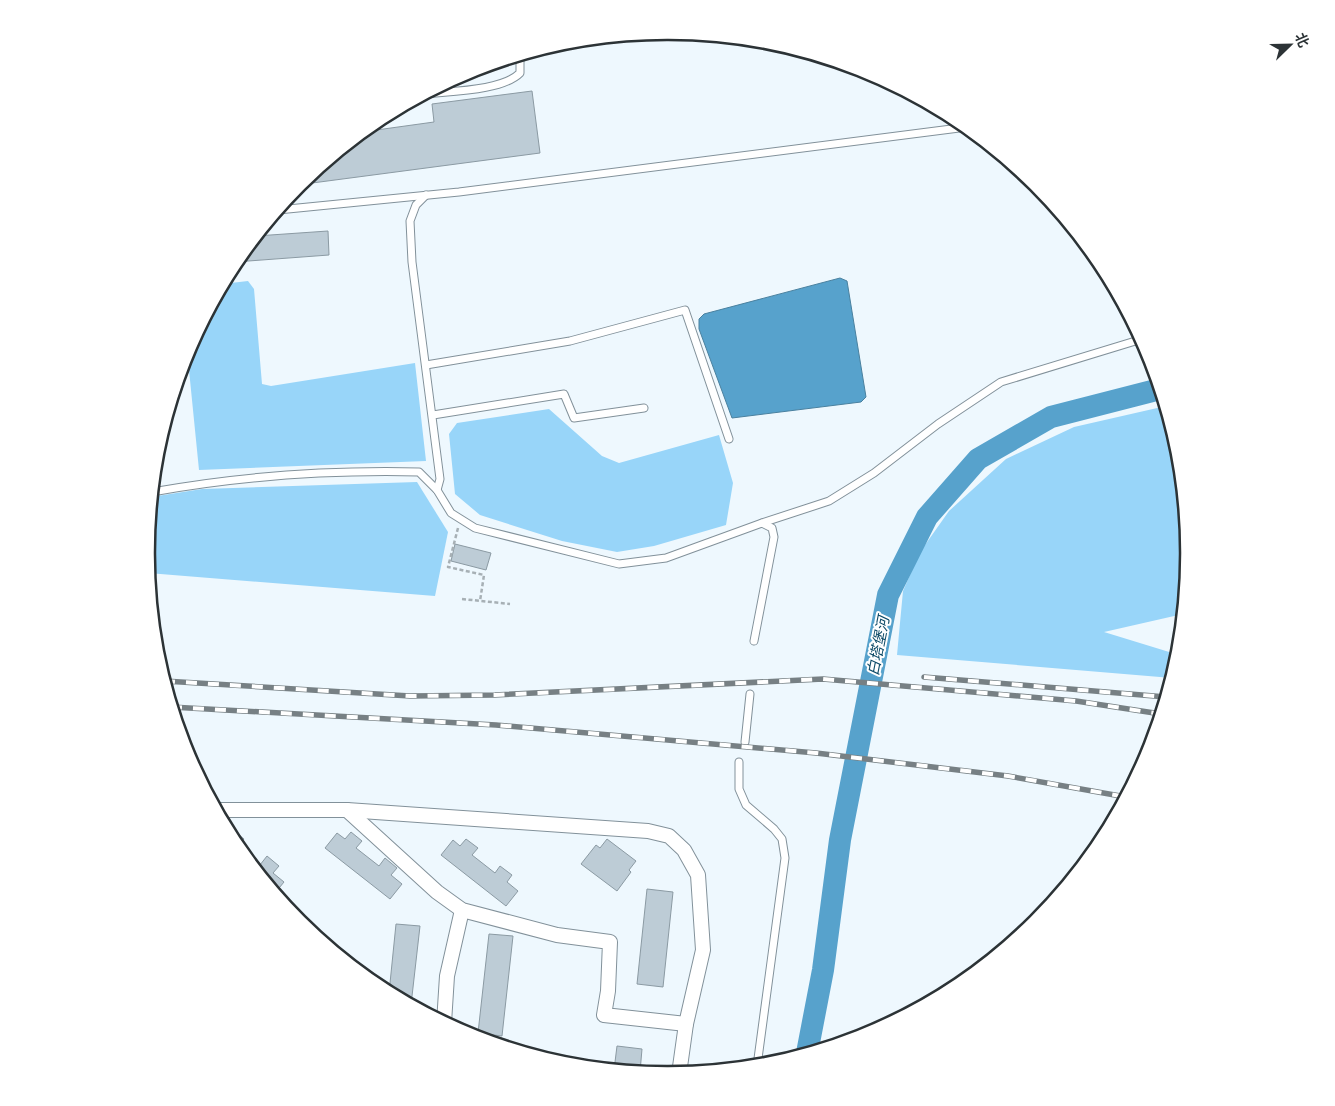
<svg xmlns="http://www.w3.org/2000/svg" width="1335" height="1106" font-family="Inter,'Noto Sans SC',sans-serif">
	<style>
		.green { fill: #98d5f9 }
		.water { fill: #57a2cc; stroke: #4a819f }
		.lines { fill: none; stroke-linecap: round; stroke-linejoin: round }
		.river { stroke: #57a2cc; stroke-width: 22 }
		.building { fill: #bdccd6; stroke: #8b9aa3 }
		.lane-casing { stroke: #82919a; stroke-width: 9 }
		.street-casing { stroke: #82919a; stroke-width: 16 }
		.path { stroke: #a7b0b5; stroke-width: 2.5; stroke-dasharray: 4 2.5; stroke-linecap: butt }
		.lane { stroke: #fff; stroke-width: 7 }
		.street { stroke: #fff; stroke-width: 14 }
		.rail-casing { stroke: #778084; stroke-width: 5.5 }
		.rail { stroke: #fff; stroke-width: 4; stroke-dasharray: 11; stroke-linecap: butt }
		.labels { text-anchor: middle; dominant-baseline: central; stroke-width: 4; stroke-linejoin: round; paint-order: stroke }
		.water-label { font-size: 15px; font-style: italic; fill: #0e4b68; stroke: #fff }
		.rim { fill: none; stroke: #2c3336; stroke-width: 2.5 }
	</style>
	<rect width="100%" height="100%" fill="#eef8fe"/>
	<g class="green">
		<polygon points="248,281 254,289 262,384 271,386 415,363 426,461 199,470 187,350 222,284"/>
		<polygon points="1166,406 1179,451 1189,553 1183,614 1104,632 1179,655 1172,678 897,655 903,591 920,552 949,511 1006,459 1074,427"/>
		<polygon points="549,409 602,456 619,463 719,435 733,483 726,525 654,546 617,552 562,541 480,515 455,494 449,434 457,423"/>
		<polygon points="417,482 448,532 435,596 148,573 146,553 151,497 202,489"/>
	</g>
	<polygon class="water" points="840,278 847,281 866,397 861,402 732,418 699,329 699,319 704,314"/>
	<g class="lines">
		<polyline class="river" points="807,1053 823,970 840,840 888,595 927,517 978,459 1051,417 1160,389"/>
	</g>
	<g class="building">
		<polygon points="532,91 540,153 297,185 362,132 434,122 432,104"/>
		<polygon points="328,231 329,255 235,262 256,236"/>
		<polygon points="455,544 491,553 486,570 451,561"/>
		<polygon points="222,821 244,839 237,847 234,843"/>
		<polygon points="351,832 362,841 356,848 379,866 385,858 397,868 391,875 402,884 390,899 325,848 337,833 345,839"/>
		<polygon points="466,839 478,848 472,855 495,873 500,866 512,875 507,882 518,891 506,906 441,855 453,840 460,846"/>
		<polygon points="607,839 636,861 629,870 631,872 617,891 581,864 596,845 600,848"/>
		<polygon points="267,856 279,866 273,873 284,882 275,893 256,870"/>
		<polygon points="647,889 673,892 663,987 637,984"/>
		<polygon points="396,924 420,926 411,1005 389,993"/>
		<polygon points="489,934 513,936 502,1036 478,1033"/>
		<polygon points="617,1046 642,1049 640,1072 614,1070"/>
	</g>
	<g class="lines">
		<g class="lane-casing">
			<g id="lane">
				<path d="M424,94C450,91 502,91 520,73V55"/>
				<polyline points="426,195 416,205 410,221 412,262 440,479 437,490"/>
				<polyline points="278,210 459,192 967,127"/>
				<polyline points="426,365 570,341 685,310 729,439"/>
				<polyline points="433,415 564,394 574,418 644,408"/>
				<path d="M152,492C240,476 330,470 419,472L437,490L451,513L475,528L619,564L666,558L762,523L772,528L774,537L754,641"/>
				<polyline points="762,523 829,501 874,473 938,424 1001,382 1142,339"/>
				<polyline points="745,742 750,694"/>
				<polyline points="739,762 739,789 746,805 774,829 782,839 785,858 757,1066"/>
			</g>
		</g>
		<g class="street-casing">
			<g id="street">
				<polyline points="216,810 347,810 648,831 669,836 684,850 698,875 703,950 686,1024 679,1074"/>
				<polyline points="347,810 437,892 462,910 557,935 610,942 608,991 604,1015 686,1024"/>
				<polyline points="444,1023 447,976 462,910"/>
			</g>
		</g>
		<g class="path">
			<polyline points="458,528 448,567 484,575 480,601"/>
			<polyline points="462,599 510,604"/>
		</g>
		<use href="#lane" class="lane"/>
		<use href="#street" class="street"/>
		<g class="rail-casing">
			<g id="rail">
				<polyline points="924,677 1166,697"/>
				<polyline points="164,681 410,696 495,695 823,679 1076,701 1161,714"/>
				<polyline points="171,707 496,725 816,753 1008,776 1126,797"/>
			</g>
		</g>
		<use href="#rail" class="rail"/>
	</g>
	<g class="labels">
		<g class="water-label">
			<text transform="translate(878 646) rotate(-79)">白塔堡河</text>
		</g>
	</g>
	<path d="M0 0H1335V1106H0ZM667 40H668A512 512 0 0 1 1180 552V554A512 512 0 0 1 668 1066H667A512 512 0 0 1 155 554V552A512 512 0 0 1 667 40Z" fill="#fff" fill-rule="evenodd"/>
	<path class="rim" d="M667 40H668A512 512 0 0 1 1180 552V554A512 512 0 0 1 668 1066H667A512 512 0 0 1 155 554V552A512 512 0 0 1 667 40Z"/>
	<g transform="translate(1290 45) rotate(67)" stroke="#ffffff" stroke-width="4" paint-order="stroke">
	<path d="M0-4L9 19L0 12L-9 19Z" fill="#2c3336"/>
	<text y="-8" font-size="14" font-weight="bold" text-anchor="middle" fill="#2c3336">北</text>
	</g>
</svg>
